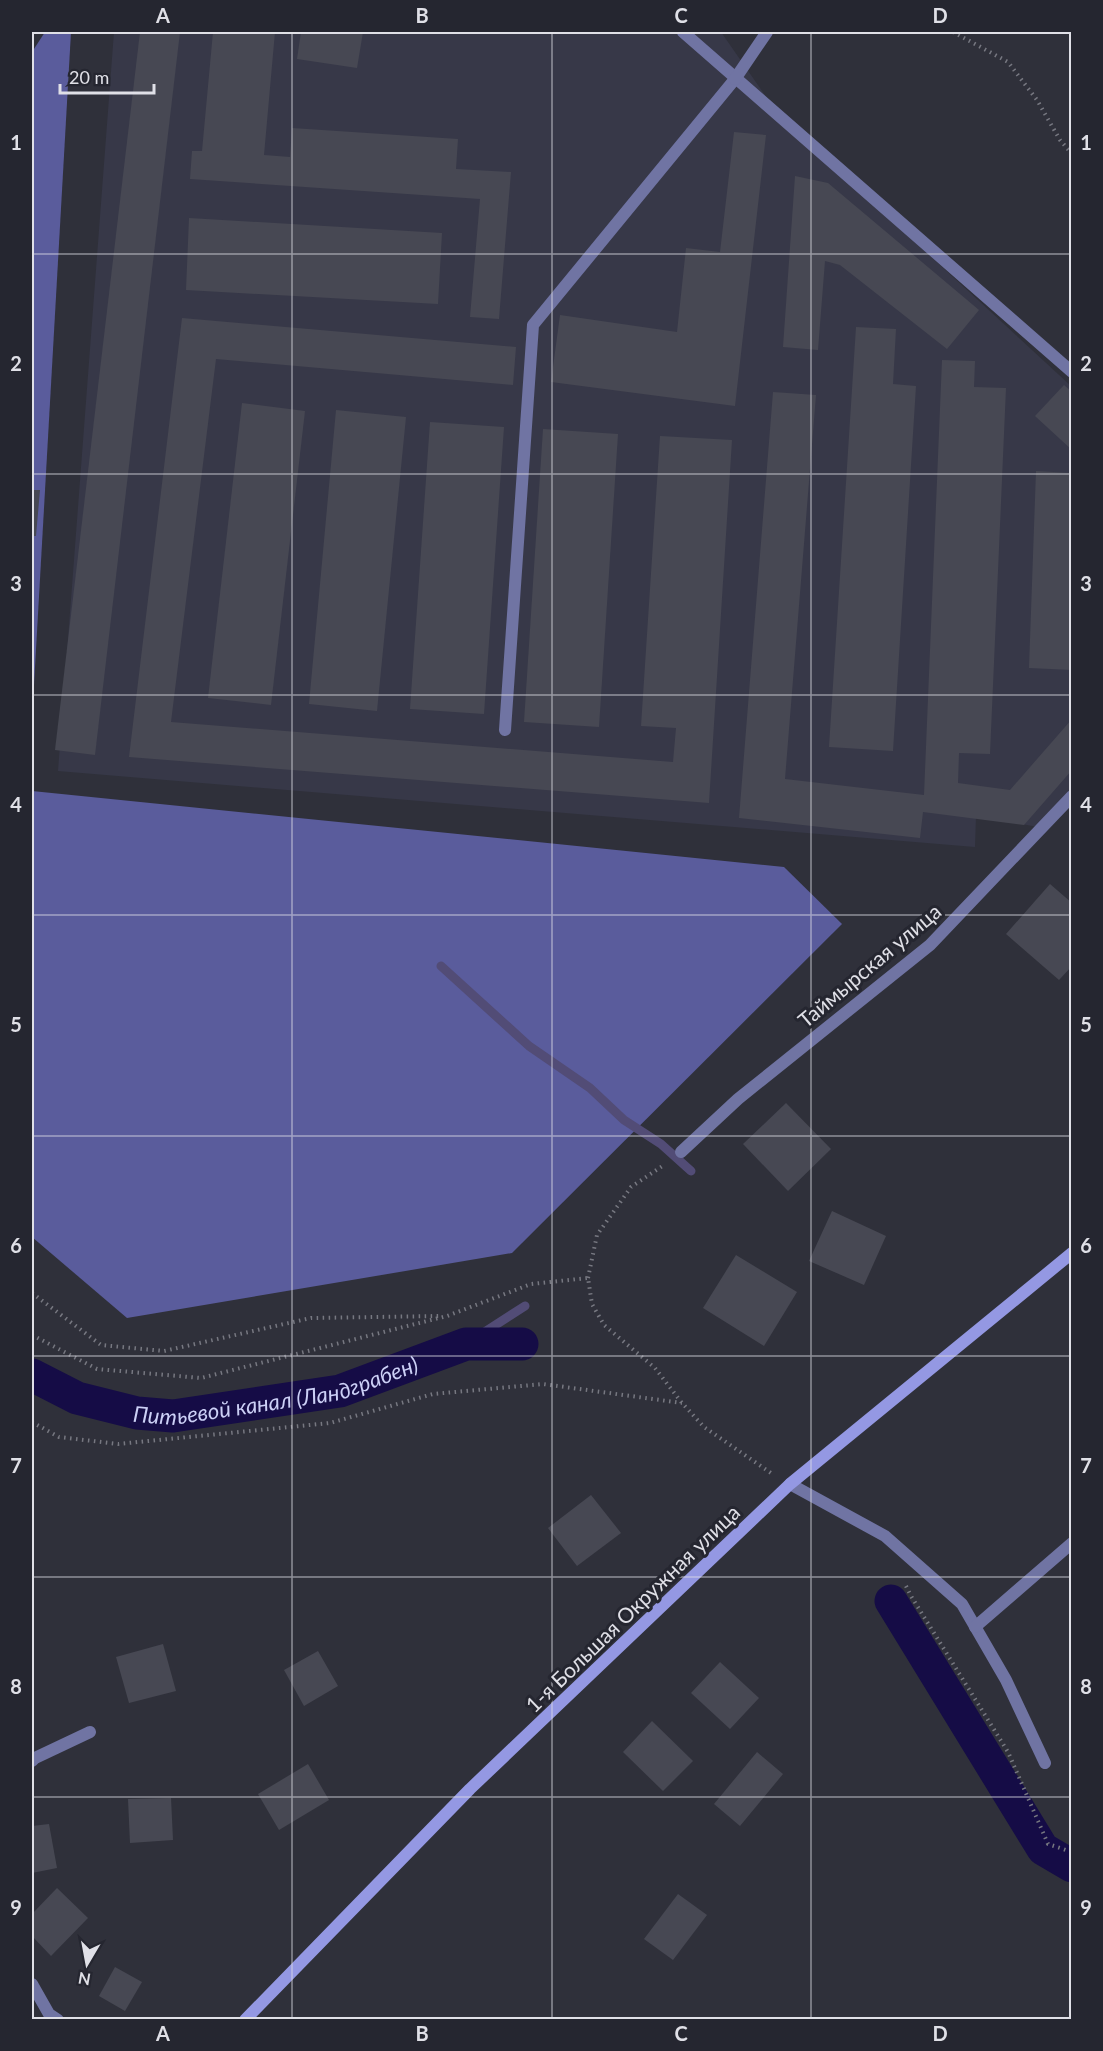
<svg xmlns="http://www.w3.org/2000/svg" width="1103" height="2051" font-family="Lato,sans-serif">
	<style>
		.built { fill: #373848 }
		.forest { fill: #5a5c9c }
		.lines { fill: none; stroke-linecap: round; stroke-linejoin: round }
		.stream { stroke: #524c76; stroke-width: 9 }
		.canal { stroke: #150c46; stroke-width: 33 }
		.building { fill: #474853 }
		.path { stroke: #777881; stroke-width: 4; stroke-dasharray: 1.5 4.5; stroke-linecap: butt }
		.lane { stroke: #7074a3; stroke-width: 12 }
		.street { stroke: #7074a3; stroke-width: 12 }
		.secondary { stroke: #9498e3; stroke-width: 12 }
		.grid { fill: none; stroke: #e0e0e7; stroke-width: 1.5; stroke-opacity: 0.55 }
		.labels { text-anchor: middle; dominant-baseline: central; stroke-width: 6; stroke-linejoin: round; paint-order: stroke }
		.street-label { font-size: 21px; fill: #e0e0e7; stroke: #252630 }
		.water-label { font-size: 22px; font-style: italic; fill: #ccd0f6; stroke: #252630 }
		.neatline { fill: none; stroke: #e0e0e7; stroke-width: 2 }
		.grid-label { font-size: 20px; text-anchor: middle; font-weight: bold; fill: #e0e0e7 }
	</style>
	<rect width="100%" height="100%" fill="#2f303a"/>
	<polygon class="built" points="114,32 721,32 781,118 1071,386 1071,790 1038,827 976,816 975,847 58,771"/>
	<g class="forest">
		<polygon points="45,32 71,32 32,720 32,52"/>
		<polygon points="32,791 784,867 842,924 512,1253 127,1318 32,1237"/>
	</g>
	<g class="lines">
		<g class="stream">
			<polyline points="441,966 529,1046 590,1088 624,1120 661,1144 691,1171"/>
			<polyline points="466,1344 525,1306"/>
		</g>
		<g class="canal">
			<path id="s1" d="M32,1375L77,1398L137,1413L173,1416L340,1391L466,1344H522"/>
			<polyline points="891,1601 1043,1849 1072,1866"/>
		</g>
	</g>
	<g class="building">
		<polygon points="140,32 180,32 95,755 55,750"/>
		<polygon points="213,32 275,32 264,155 290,157 292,128 458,139 456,169 511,172 499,319 470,317 480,199 190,179 192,151 202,151"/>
		<polygon points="301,32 363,32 357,68 297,59"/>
		<polygon points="734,132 766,135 735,406 551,382 560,315 677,332 686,248 720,252"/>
		<polygon points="795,176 828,183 979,310 947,349 840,265 825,261 818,350 783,347"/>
		<polygon points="189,218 442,233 438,304 186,290"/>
		<polygon points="182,318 516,347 513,385 216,359 171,722 673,762 676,728 641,726 660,436 732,440 709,803 129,757"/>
		<polygon points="856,327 896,329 893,384 916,386 893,751 829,747"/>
		<polygon points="942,360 975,361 974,387 1006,388 990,754 959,753 958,783 1010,790 1072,719 1072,770 1024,825 923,812 920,838 739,818 773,392 816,395 785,779 924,795"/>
		<polygon points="1064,385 1072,392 1072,450 1035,416"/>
		<polygon points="242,403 305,411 271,705 208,698"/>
		<polygon points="336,410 406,417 377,711 309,704"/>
		<polygon points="430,422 504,427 484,714 410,709"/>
		<polygon points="543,429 618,434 599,727 524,722"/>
		<polygon points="1036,471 1071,473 1072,670 1029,668"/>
		<polygon points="32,490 40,490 36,536 32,536"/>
		<polygon points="1050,884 1072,903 1072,966 1059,980 1006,934"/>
		<polygon points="786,1103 831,1149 788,1191 743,1144"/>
		<polygon points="832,1211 886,1236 864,1285 809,1261"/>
		<polygon points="736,1255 797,1292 764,1346 703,1308"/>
		<polygon points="591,1495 621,1533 577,1566 548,1528"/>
		<polygon points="163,1644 176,1691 129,1703 116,1657"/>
		<polygon points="318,1651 338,1686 304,1706 284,1670"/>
		<polygon points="720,1662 759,1698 730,1729 691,1693"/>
		<polygon points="652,1721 693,1761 663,1791 623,1752"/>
		<polygon points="757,1752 783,1774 740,1826 714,1804"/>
		<polygon points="308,1764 329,1800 279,1830 258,1794"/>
		<polygon points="171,1798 173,1840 130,1843 128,1799"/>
		<polygon points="49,1824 57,1868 32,1873 32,1826"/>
		<polygon points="57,1888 88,1918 51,1956 32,1936 32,1914"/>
		<polygon points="678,1894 707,1915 673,1960 644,1939"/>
		<polygon points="115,1967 142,1982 125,2011 99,1996"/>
	</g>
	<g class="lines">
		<g class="path">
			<polyline points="953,32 1008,62 1037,100 1060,140 1072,154"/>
			<polyline points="588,1278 597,1235 631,1187 664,1165"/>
			<polyline points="32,1293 101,1345 164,1351 311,1318 440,1316"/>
			<polyline points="32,1335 97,1369 201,1378 447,1316 531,1284 588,1278 592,1304 604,1325 655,1368 682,1403 704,1427 771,1473"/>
			<polyline points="32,1422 59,1437 118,1444 330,1423 433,1394 543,1384 682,1403"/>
			<polyline points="906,1586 911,1596 1008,1752 1048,1844 1072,1852"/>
		</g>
		<g class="lane">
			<polyline points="683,32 1072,372"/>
			<polyline points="505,730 533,325 735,79"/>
			<polyline points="32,1761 35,1758 90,1732"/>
			<polyline points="32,1984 49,2014 58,2020"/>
		</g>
		<g class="street">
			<polyline points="735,79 767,32"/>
			<polyline points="681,1152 738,1099 930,945 1072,796"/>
			<polyline points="790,1484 885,1536 962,1604 1006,1680 1045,1763"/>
			<polyline points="975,1627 1072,1543"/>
		</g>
		<polyline class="secondary" points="245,2020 470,1789 790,1484 1072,1253"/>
	</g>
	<path class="grid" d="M292,32V2020M552,32V2020M811,32V2020M32,254H1072M32,474H1072M32,695H1072M32,915H1072M32,1136H1072M32,1356H1072M32,1577H1072M32,1797H1072"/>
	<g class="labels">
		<g class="street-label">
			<text transform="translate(869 965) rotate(-40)">Таймырская улица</text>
			<text transform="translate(632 1608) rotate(-44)">1-я Большая Окружная улица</text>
		</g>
		<g class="water-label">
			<text stroke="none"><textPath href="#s1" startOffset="254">Питьевой канал (Ландграбен)</textPath></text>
		</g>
	</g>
	<rect width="1103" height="2051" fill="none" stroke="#252630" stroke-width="66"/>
	<g transform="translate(87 1964) rotate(190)" stroke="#252630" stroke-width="4.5" paint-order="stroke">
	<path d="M0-4.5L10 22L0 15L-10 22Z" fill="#e0e0e7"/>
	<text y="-9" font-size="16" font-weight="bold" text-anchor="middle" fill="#e0e0e7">N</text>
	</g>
	<path d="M60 84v9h94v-9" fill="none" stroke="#e0e0e7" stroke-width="3"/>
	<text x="69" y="84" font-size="18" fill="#e0e0e7" stroke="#252630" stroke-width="4.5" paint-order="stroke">20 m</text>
	<rect x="33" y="33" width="1037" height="1985" class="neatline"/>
	<g class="grid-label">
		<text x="163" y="23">A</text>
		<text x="422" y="23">B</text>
		<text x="681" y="23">C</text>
		<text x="940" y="23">D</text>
		<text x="16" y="150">1</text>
		<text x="1086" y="150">1</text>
		<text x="16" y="371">2</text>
		<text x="1086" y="371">2</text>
		<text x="16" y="591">3</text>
		<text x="1086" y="591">3</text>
		<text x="16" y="812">4</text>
		<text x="1086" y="812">4</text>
		<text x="16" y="1032">5</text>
		<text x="1086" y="1032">5</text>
		<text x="16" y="1253">6</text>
		<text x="1086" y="1253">6</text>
		<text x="16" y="1473">7</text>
		<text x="1086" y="1473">7</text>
		<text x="16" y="1694">8</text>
		<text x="1086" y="1694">8</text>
		<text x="16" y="1915">9</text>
		<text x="1086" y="1915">9</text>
		<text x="163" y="2041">A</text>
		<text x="422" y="2041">B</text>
		<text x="681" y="2041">C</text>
		<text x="940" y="2041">D</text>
	</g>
</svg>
